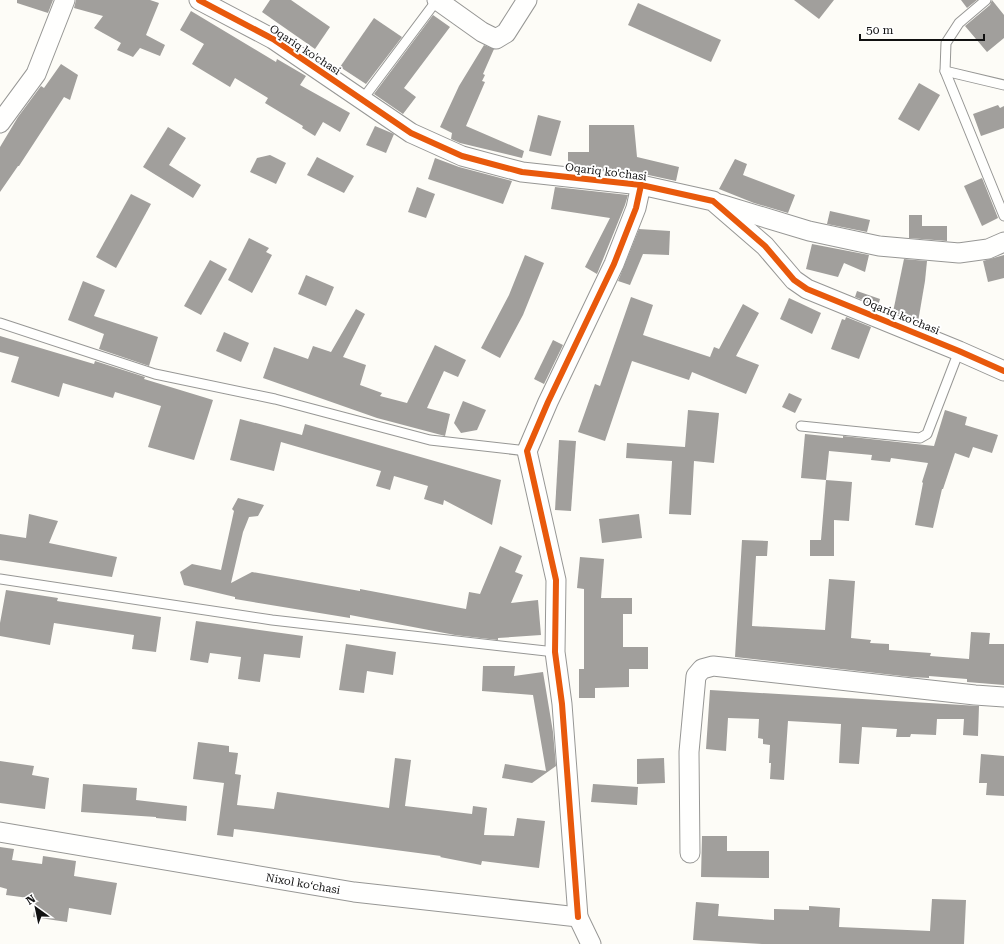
<svg xmlns="http://www.w3.org/2000/svg" width="1004" height="944" font-family="'Roboto Serif',serif">
	<style>
		.building { fill: #a19f9c }
		.lines { fill: none; stroke-linecap: round; stroke-linejoin: round }
		.lane-casing { stroke: #979795; stroke-width: 11 }
		.street-casing { stroke: #979795; stroke-width: 21 }
		.lane { stroke: #fffffe; stroke-width: 9 }
		.street { stroke: #fffffe; stroke-width: 19 }
		.cycleway-casing { stroke: #fff; stroke-width: 8 }
		.cycleway { stroke: #e8590c; stroke-width: 6 }
		.labels { text-anchor: middle; dominant-baseline: central; stroke-width: 4; stroke-linejoin: round; paint-order: stroke }
		.street-label { font-size: 11px; fill: #111; stroke: #fff }
	</style>
	<rect width="100%" height="100%" fill="#fdfcf7"/>
	<g class="building">
		<polygon points="17,0 53,0 48,13 17,3"/>
		<polygon points="76,0 150,0 159,3 146,35 165,45 160,56 140,48 133,57 117,50 121,43 94,28 103,16 74,8"/>
		<polygon points="270,0 291,0 330,27 315,49 262,12"/>
		<polygon points="794,0 834,0 819,19"/>
		<polygon points="961,0 977,0 967,8"/>
		<polygon points="992,0 1004,15 1004,38 987,52 965,26 990,5"/>
		<polygon points="638,3 721,40 711,62 628,25"/>
		<polygon points="191,11 276,62 277,59 306,76 300,85 350,113 340,132 323,122 315,136 302,128 303,126 265,103 268,98 235,78 230,87 192,64 204,44 180,30"/>
		<polygon points="433,15 450,27 404,88 416,97 403,114 374,94"/>
		<polygon points="374,18 402,37 366,84 340,67"/>
		<polygon points="484,45 494,49 483,74 485,75 482,81 485,82 466,126 524,151 522,158 460,143 451,139 452,133 440,127 459,86"/>
		<polygon points="61,64 78,75 70,100 64,97 19,166 18,166 0,192 0,147 18,117 41,86 44,88"/>
		<polygon points="919,83 940,95 919,131 898,119"/>
		<polygon points="998,105 1000,108 1004,106 1004,128 981,136 973,114"/>
		<polygon points="538,115 561,121 551,156 529,151"/>
		<polygon points="589,125 634,125 637,157 679,167 676,181 630,171 630,173 568,166 568,152 589,152"/>
		<polygon points="375,126 394,134 386,153 366,145"/>
		<polygon points="168,127 186,138 169,165 201,185 193,198 143,167"/>
		<polygon points="270,155 286,163 276,184 250,172 257,158"/>
		<polygon points="317,157 354,176 344,193 307,175"/>
		<polygon points="435,158 459,167 512,181 503,204 428,179"/>
		<polygon points="735,159 747,164 743,175 795,195 788,213 754,203 719,189"/>
		<polygon points="982,178 998,218 982,226 964,186"/>
		<polygon points="417,187 435,194 426,218 408,212"/>
		<polygon points="555,187 628,195 625,205 597,274 585,267 610,218 551,209"/>
		<polygon points="131,194 151,204 116,268 96,257"/>
		<polygon points="830,211 870,220 867,232 827,224"/>
		<polygon points="909,215 922,215 922,226 947,226 947,241 909,238"/>
		<polygon points="639,229 670,231 669,255 643,254 630,285 618,281"/>
		<polygon points="249,238 269,248 266,252 272,255 252,293 228,280"/>
		<polygon points="812,244 869,255 865,272 844,263 838,277 806,269"/>
		<polygon points="525,255 544,263 523,315 500,358 481,348 509,295"/>
		<polygon points="1004,255 1004,278 988,282 983,261"/>
		<polygon points="904,259 927,261 925,281 918,322 893,312"/>
		<polygon points="210,260 227,269 201,315 184,306"/>
		<polygon points="306,275 334,287 326,306 298,294"/>
		<polygon points="83,281 105,290 94,316 158,337 149,366 99,349 104,334 68,320"/>
		<polygon points="857,291 880,299 878,306 855,297"/>
		<polygon points="631,297 653,305 643,335 710,357 714,347 719,349 743,304 759,313 736,356 759,365 746,394 692,372 689,380 632,361 605,441 578,432 595,384 600,386"/>
		<polygon points="789,298 821,313 812,334 780,319"/>
		<polygon points="356,309 365,314 343,357 366,365 360,385 382,393 380,396 407,403 435,345 466,360 458,377 444,371 427,408 450,414 445,436 377,418 263,378 274,347 308,359 313,346 331,352"/>
		<polygon points="846,317 871,327 859,359 831,349 842,319 845,320"/>
		<polygon points="224,332 249,343 241,362 216,351"/>
		<polygon points="0,336 94,364 95,361 145,377 144,379 213,400 194,460 148,447 161,406 115,392 113,398 63,383 59,397 11,382 19,357 0,352"/>
		<polygon points="553,340 563,345 544,384 534,379"/>
		<polygon points="789,393 802,399 795,413 782,407"/>
		<polygon points="463,401 486,410 477,430 461,433 454,423"/>
		<polygon points="688,410 719,413 714,463 694,461 691,515 669,514 672,461 626,458 627,443 685,447"/>
		<polygon points="945,410 967,417 965,425 998,435 992,453 973,447 969,458 955,453 943,489 942,489 933,528 915,525 923,483 922,482 928,463 891,458 890,462 871,460 872,455 829,451 826,480 801,478 805,434 843,438 843,436 934,446"/>
		<polygon points="240,419 302,435 305,424 501,480 492,525 444,500 443,505 424,499 428,486 394,476 390,490 376,486 381,471 281,442 274,471 230,460"/>
		<polygon points="559,440 576,441 571,511 555,510"/>
		<polygon points="826,480 852,482 849,521 834,520 834,556 810,556 810,540 821,540"/>
		<polygon points="238,498 264,505 258,516 249,517 243,532 231,583 252,572 360,591 360,589 466,609 469,592 480,594 500,546 522,556 515,572 523,575 511,603 538,600 541,635 498,638 498,640 455,635 350,615 350,618 235,599 235,597 184,585 180,572 192,564 221,570 234,511 232,509"/>
		<polygon points="29,514 58,521 49,543 117,557 112,577 0,560 0,534 26,538"/>
		<polygon points="639,514 642,538 602,543 599,519"/>
		<polygon points="742,540 768,541 767,556 756,556 752,626 825,630 829,579 855,581 851,638 871,640 870,643 889,644 889,650 931,653 930,656 969,659 971,632 990,633 989,644 1004,644 1004,685 967,682 967,679 929,676 929,678 911,677 735,657"/>
		<polygon points="580,557 604,559 601,598 632,598 632,614 623,614 623,647 648,647 648,669 629,669 629,687 595,688 595,698 579,698 579,669 584,669 584,589 577,588"/>
		<polygon points="6,590 58,598 57,601 161,617 156,652 132,649 134,635 54,623 50,645 0,636 0,623"/>
		<polygon points="196,621 303,636 300,658 264,654 260,682 238,679 241,657 210,653 208,663 190,660"/>
		<polygon points="346,644 396,652 393,675 367,671 364,693 339,690"/>
		<polygon points="483,666 515,666 514,676 543,672 553,732 556,766 532,783 502,778 505,764 546,771 533,695 482,691"/>
		<polygon points="710,690 979,706 978,736 963,735 964,719 937,719 936,735 911,734 910,737 896,737 897,729 862,727 859,764 839,763 841,724 788,721 784,780 770,779 771,763 769,763 770,745 763,744 763,739 758,738 759,719 728,718 726,751 706,749"/>
		<polygon points="198,742 229,746 229,752 238,753 235,774 241,775 237,805 274,809 277,792 389,808 395,758 411,760 405,806 472,814 473,806 487,808 484,835 514,836 517,818 545,821 539,868 482,861 481,865 440,857 441,856 234,829 233,837 217,835 224,783 193,779"/>
		<polygon points="981,754 1004,756 1004,796 986,795 987,783 979,783"/>
		<polygon points="664,758 665,783 637,784 637,759"/>
		<polygon points="0,761 34,766 32,775 49,778 45,809 0,803"/>
		<polygon points="83,784 137,788 136,800 187,806 186,821 156,818 156,817 81,812"/>
		<polygon points="593,784 638,787 637,805 591,802"/>
		<polygon points="702,836 727,836 727,851 769,851 769,878 701,877"/>
		<polygon points="0,847 14,849 12,860 42,864 43,856 76,861 74,876 117,883 111,915 69,908 67,922 33,917 36,899 6,895 7,889 0,887"/>
		<polygon points="932,899 966,900 964,944 762,944 693,940 696,902 719,904 718,916 774,920 774,909 809,910 809,906 840,908 839,927 930,931"/>
	</g>
	<g class="lines">
		<g class="lane-casing">
			<g id="lane">
				<polyline points="986,0 959,23 946,43 945,71 1004,216"/>
				<polyline points="945,71 1004,85"/>
				<polyline points="362,100 437,0"/>
				<polyline points="0,323 155,374 275,399 430,440 527,451"/>
				<polyline points="801,426 920,438 927,434 959,351"/>
				<polyline points="0,579 272,620 555,652"/>
			</g>
		</g>
		<g class="street-casing">
			<g id="street">
				<polyline points="199,0 273,39 411,133 462,156 522,172 641,185 713,201 765,246 794,280 807,289 959,351 1004,371"/>
				<polyline points="437,0 482,32 496,39 506,33 527,0"/>
				<polyline points="0,123 36,74 65,0"/>
				<polyline points="720,204 809,231 879,246 959,253 988,249 1004,242"/>
				<polyline points="0,832 354,892 578,917 591,944"/>
				<polyline points="690,853 689,752 696,676 702,669 713,666 975,695 1004,697"/>
				<polyline points="578,917 562,704 555,652 556,580 527,451 548,402 614,264 636,208 641,185"/>
			</g>
		</g>
		<use href="#lane" class="lane"/>
		<use href="#street" class="street"/>
		<g class="cycleway-casing">
			<g id="cycleway">
				<polyline points="199,0 273,39 411,133 462,156 522,172 641,185 713,201 765,246 794,280 807,289 959,351 1004,371"/>
				<polyline points="578,917 562,704 555,652 556,580 527,451 548,402 614,264 636,208 641,185"/>
			</g>
		</g>
		<use href="#cycleway" class="cycleway"/>
	</g>
	<g class="labels">
		<g class="street-label">
			<text transform="translate(305 50) rotate(33)">Oqariq ko'chasi</text>
			<text transform="translate(606 172) rotate(7)">Oqariq ko'chasi</text>
			<text transform="translate(901 316) rotate(22)">Oqariq ko'chasi</text>
			<text transform="translate(303 884) rotate(10)">Nixol koʻchasi</text>
		</g>
	</g>
	<g transform="translate(36 908) rotate(327)" stroke="#ffffff" stroke-width="3" paint-order="stroke">
	<path d="M0-3L7 15L0 10L-7 15Z" fill="#111111"/>
	<text y="-6" font-size="11" font-weight="bold" text-anchor="middle" fill="#111111">N</text>
	</g>
	<path d="M860 34v6h124v-6" fill="none" stroke="#111111" stroke-width="2"/>
	<text x="866" y="34" font-size="12" fill="#111111" stroke="#ffffff" stroke-width="3" paint-order="stroke">50 m</text>
</svg>
